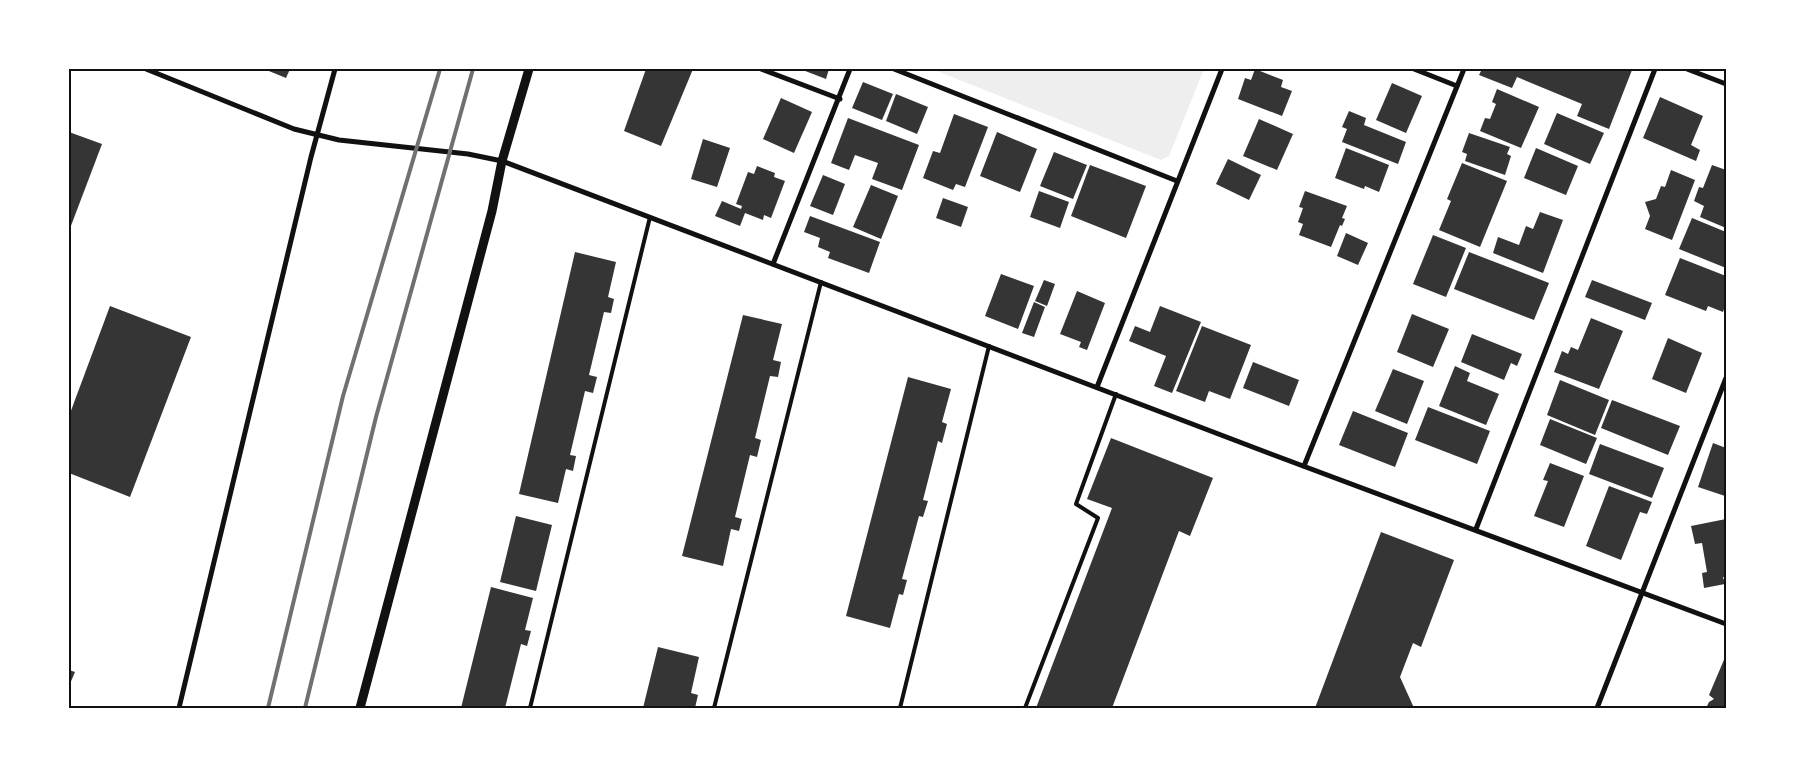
<svg xmlns="http://www.w3.org/2000/svg" width="1795" height="777" font-family="Karla,sans-serif">
	<style>
		.green { fill: #eee }
		.building { fill: #353535 }
		.lines { fill: none; stroke-linecap: round; stroke-linejoin: round }
		.service { stroke: #111; stroke-width: 4 }
		.minor { stroke: #111; stroke-width: 5 }
		.tertiary { stroke: #111; stroke-width: 9 }
		.rail { stroke: #707070; stroke-width: 4 }
		.neatline { fill: none; stroke: #111; stroke-width: 2 }
	</style>
	<rect width="100%" height="100%" fill="#fff"/>
	<polygon class="green" points="932,69 1204,69 1169,156 1161,160"/>
	<g class="building">
		<polygon points="264,69 290,69 286,78"/>
		<polygon points="646,69 693,69 661,146 624,131"/>
		<polygon points="800,69 829,69 826,79"/>
		<polygon points="1255,69 1283,80 1281,87 1292,91 1282,116 1238,99 1245,78 1251,80"/>
		<polygon points="1482,69 1630,69 1632,70 1609,129 1577,116 1582,104 1517,77 1512,88 1479,75"/>
		<polygon points="863,82 893,94 882,120 852,108"/>
		<polygon points="1392,83 1422,96 1406,133 1376,120"/>
		<polygon points="1497,89 1539,107 1521,148 1480,131 1485,118 1490,119 1496,104 1492,102"/>
		<polygon points="896,94 928,107 917,134 886,121"/>
		<polygon points="1660,97 1703,116 1691,145 1700,150 1696,161 1643,138"/>
		<polygon points="781,98 812,112 794,153 763,139"/>
		<polygon points="1349,111 1366,118 1364,125 1406,142 1398,164 1342,142 1347,129 1342,127"/>
		<polygon points="1557,113 1604,133 1590,164 1544,144"/>
		<polygon points="954,114 988,127 965,187 956,184 953,190 923,178 933,151 940,153"/>
		<polygon points="848,118 919,145 902,190 872,179 878,163 855,155 849,170 831,163"/>
		<polygon points="1259,119 1293,134 1277,170 1243,156"/>
		<polygon points="69,132 102,144 69,231"/>
		<polygon points="997,132 1037,149 1020,192 980,176"/>
		<polygon points="1469,133 1510,147 1507,154 1511,156 1505,175 1465,161 1467,154 1462,152"/>
		<polygon points="703,139 730,148 717,187 691,179"/>
		<polygon points="1346,148 1389,165 1379,192 1365,186 1364,189 1335,178"/>
		<polygon points="1536,148 1578,166 1566,195 1524,178"/>
		<polygon points="1054,152 1087,165 1073,199 1040,186"/>
		<polygon points="1228,159 1261,175 1249,200 1216,184"/>
		<polygon points="1462,163 1507,181 1480,247 1439,230 1451,201 1447,199"/>
		<polygon points="1090,165 1146,186 1126,238 1071,216"/>
		<polygon points="1712,165 1726,170 1726,228 1700,217 1704,206 1694,201 1699,187 1703,188"/>
		<polygon points="757,166 775,173 774,177 785,181 771,218 764,215 763,220 745,213 740,226 715,216 722,201 741,209 742,206 736,204 748,172 754,174"/>
		<polygon points="1671,170 1695,180 1672,240 1645,229 1650,216 1645,202 1656,199 1661,186 1665,187"/>
		<polygon points="823,175 845,184 833,215 810,206"/>
		<polygon points="871,185 898,196 881,239 853,227"/>
		<polygon points="1039,191 1069,202 1060,228 1030,217"/>
		<polygon points="1305,191 1347,206 1342,218 1345,219 1342,226 1340,225 1331,247 1299,235 1303,224 1298,222 1303,208 1299,207"/>
		<polygon points="943,198 968,207 961,227 936,218"/>
		<polygon points="1540,212 1563,220 1543,273 1493,253 1498,237 1519,245 1526,226 1533,229"/>
		<polygon points="810,216 880,242 869,273 828,258 830,252 818,247 820,238 804,232"/>
		<polygon points="1692,218 1726,232 1726,268 1679,249"/>
		<polygon points="1346,233 1368,243 1358,265 1337,256"/>
		<polygon points="1433,235 1466,248 1446,297 1413,284"/>
		<polygon points="575,252 616,262 608,297 614,299 611,313 604,312 589,375 597,377 593,393 585,391 570,455 576,456 573,471 566,469 558,503 519,494"/>
		<polygon points="1469,252 1549,283 1534,320 1454,289"/>
		<polygon points="1680,258 1726,276 1726,303 1723,312 1708,306 1706,311 1665,295"/>
		<polygon points="1001,274 1034,286 1018,329 985,316"/>
		<polygon points="1044,280 1055,284 1047,306 1035,301"/>
		<polygon points="1592,280 1652,303 1645,320 1585,297"/>
		<polygon points="1077,291 1105,303 1087,350 1079,347 1081,342 1060,334"/>
		<polygon points="1034,302 1045,307 1034,337 1022,333"/>
		<polygon points="110,306 191,337 130,497 69,473 69,416"/>
		<polygon points="1160,306 1201,322 1172,393 1154,386 1166,356 1129,341 1135,326 1150,332"/>
		<polygon points="1412,314 1449,329 1433,367 1397,352"/>
		<polygon points="743,315 782,324 773,360 781,362 778,377 770,376 755,438 761,440 757,457 750,455 735,517 742,519 739,531 731,529 723,566 682,556"/>
		<polygon points="1591,318 1623,331 1599,389 1554,372 1562,351 1568,354 1571,347 1578,350"/>
		<polygon points="1202,326 1251,345 1230,399 1209,391 1205,402 1176,391"/>
		<polygon points="1472,334 1522,354 1517,366 1511,363 1504,380 1461,362"/>
		<polygon points="1668,338 1702,353 1686,393 1652,379"/>
		<polygon points="1253,362 1299,380 1289,406 1243,388"/>
		<polygon points="1455,366 1470,373 1467,381 1499,394 1486,425 1439,406"/>
		<polygon points="1393,369 1424,381 1407,424 1375,411"/>
		<polygon points="908,377 951,389 942,422 947,424 942,443 938,441 923,500 928,501 923,517 919,516 902,579 907,580 903,595 899,594 890,628 846,616"/>
		<polygon points="1560,380 1609,400 1595,435 1547,415"/>
		<polygon points="1612,400 1680,426 1668,455 1601,428"/>
		<polygon points="1428,407 1490,431 1477,464 1415,440"/>
		<polygon points="1353,411 1408,433 1395,467 1339,445"/>
		<polygon points="1550,419 1597,438 1586,464 1540,445"/>
		<polygon points="1111,438 1213,478 1190,536 1179,531 1112,708 1036,708 1112,508 1087,499"/>
		<polygon points="1713,443 1726,448 1725,496 1698,487"/>
		<polygon points="1600,444 1664,468 1652,498 1589,474"/>
		<polygon points="1550,463 1584,476 1564,527 1534,516 1548,481 1543,480"/>
		<polygon points="1609,486 1652,502 1647,514 1640,512 1621,560 1586,546"/>
		<polygon points="516,516 552,525 536,591 500,582"/>
		<polygon points="1726,519 1726,577 1723,577 1725,584 1704,588 1702,573 1707,572 1702,543 1695,544 1691,526"/>
		<polygon points="1381,532 1454,560 1421,647 1413,643 1400,677 1414,708 1315,708"/>
		<polygon points="491,587 533,598 525,630 531,631 527,646 521,644 505,708 461,708"/>
		<polygon points="658,647 699,657 691,693 698,695 695,708 643,708"/>
		<polygon points="1726,655 1726,708 1706,708 1709,702 1714,699 1709,695"/>
		<polygon points="69,670 75,672 69,686"/>
	</g>
	<g class="lines">
		<g class="service">
			<polyline points="530,708 650,217"/>
			<polyline points="714,708 821,282"/>
			<polyline points="900,708 989,346"/>
			<polyline points="1025,708 1098,518 1076,504 1116,394"/>
		</g>
		<g class="minor">
			<polyline points="146,69 294,129 339,140 468,154 502,161 1271,454 1726,624"/>
			<polyline points="761,69 840,99"/>
			<polyline points="894,69 1177,181"/>
			<polyline points="1414,69 1457,86"/>
			<polyline points="1687,69 1726,84"/>
			<polyline points="773,264 850,69"/>
			<polyline points="1097,387 1222,69"/>
			<polyline points="1304,466 1464,69"/>
			<polyline points="1476,529 1655,69"/>
			<polyline points="179,708 311,157 335,69"/>
			<polyline points="1597,708 1726,378"/>
		</g>
		<polyline class="tertiary" points="360,708 492,211 502,161 529,69"/>
		<g class="rail">
			<polyline points="268,708 343,396 440,69"/>
			<polyline points="305,708 376,417 473,69"/>
		</g>
	</g>
	<rect width="1795" height="777" fill="none" stroke="#ffffff" stroke-width="140"/>
	<rect x="70" y="70" width="1655" height="637" class="neatline"/>
</svg>
